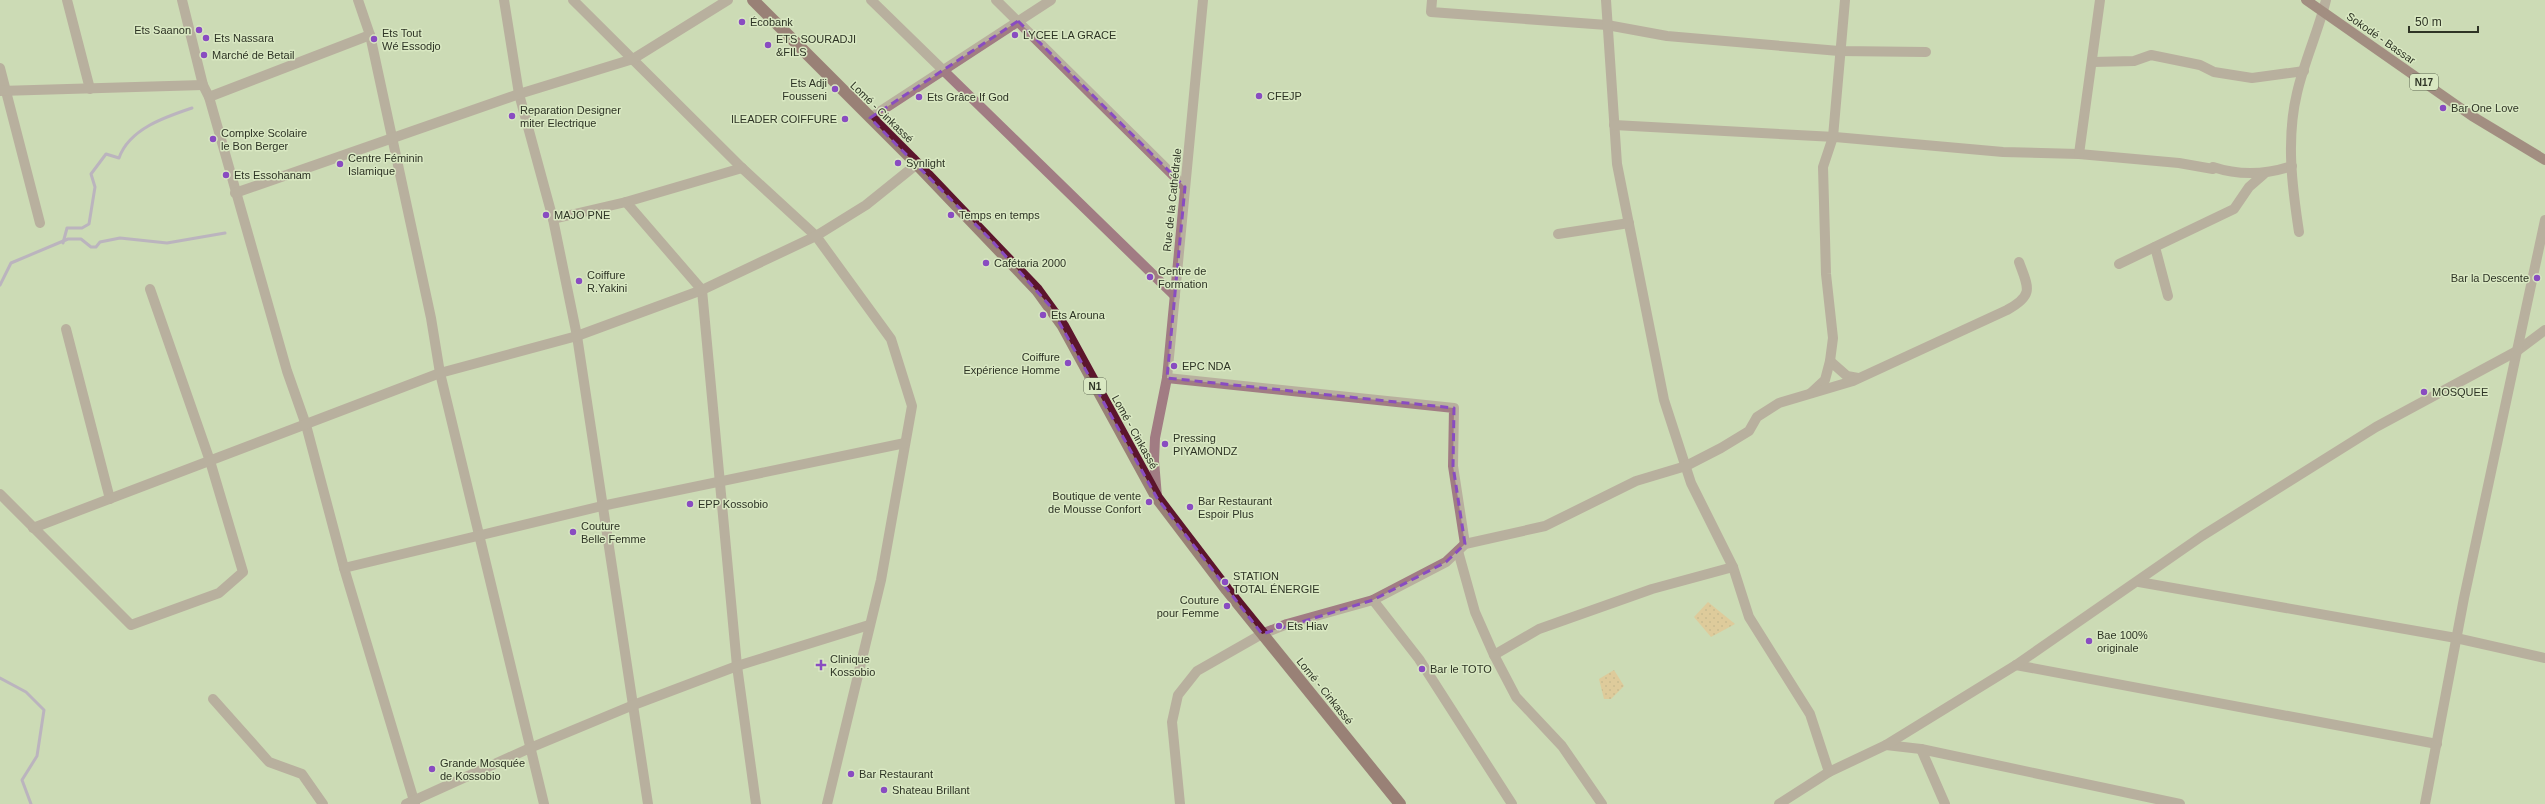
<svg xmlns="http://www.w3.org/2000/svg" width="2545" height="804" font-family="Helvetica,sans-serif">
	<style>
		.park { fill: url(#park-dots) }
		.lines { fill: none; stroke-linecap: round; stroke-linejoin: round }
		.stream { stroke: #a686ca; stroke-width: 3 }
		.minor { stroke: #a17c83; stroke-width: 10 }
		.major { stroke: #703243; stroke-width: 10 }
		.highway { stroke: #5c152c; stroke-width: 12 }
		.marked { fill: none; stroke: #894cc1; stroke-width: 3; stroke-dasharray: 8 5; stroke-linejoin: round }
		.poi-dot { fill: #894cc1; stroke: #d9e8c2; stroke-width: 1.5 }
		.labels { text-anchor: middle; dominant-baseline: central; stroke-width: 3; stroke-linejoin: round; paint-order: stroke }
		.shield { fill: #d9e8c2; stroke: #616a54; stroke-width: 1 }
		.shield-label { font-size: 10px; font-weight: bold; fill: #2e3425 }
		.poi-label { font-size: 11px; fill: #2e3425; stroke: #d9e8c2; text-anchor: start }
		.street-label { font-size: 11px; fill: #2e3425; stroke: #d9e8c2 }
	</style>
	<defs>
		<pattern id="park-dots" width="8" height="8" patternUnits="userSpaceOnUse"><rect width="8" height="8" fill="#f3b87c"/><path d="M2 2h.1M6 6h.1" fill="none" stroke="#c59665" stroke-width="1.8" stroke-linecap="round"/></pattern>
	</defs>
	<rect width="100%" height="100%" fill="#ccdbb5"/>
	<g class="park">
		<polygon points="1708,602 1735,624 1711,637 1694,617"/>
		<polygon points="1614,670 1624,686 1611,699 1604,699 1599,679"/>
	</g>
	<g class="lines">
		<g class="stream">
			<path d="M63,243L67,228H82L89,224L95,187L91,174L106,154L119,158C129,129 165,117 192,108"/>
			<polyline points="0,285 11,263 68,239 81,239 91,247 96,247 100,242 120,238 167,243 225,233"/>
			<polyline points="0,678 26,692 44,710 37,756 22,780 31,804"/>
		</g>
		<g class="minor">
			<polyline points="67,0 90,89"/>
			<polyline points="182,0 203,85 209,97 287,371 306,425 344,568 415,804"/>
			<polyline points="358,0 370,35 431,318 440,373 544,804"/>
			<polyline points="504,0 519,94 553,219 577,336 648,804"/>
			<polyline points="573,0 742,168 816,236 891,339 912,406 881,580 827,804"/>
			<polyline points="871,0 1175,296"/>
			<polyline points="996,0 1185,187"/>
			<polyline points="1432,0 1431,12 1607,25 1667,36 1839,51 1926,52"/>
			<polyline points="1606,0 1617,164 1664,400 1691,483 1733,567 1749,617 1810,714 1829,772"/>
			<polyline points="2093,62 2134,61 2151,55 2200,65 2214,72 2252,78 2304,71"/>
			<polyline points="0,68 40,223"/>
			<polyline points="0,91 203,85"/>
			<polyline points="209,97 370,35"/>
			<polyline points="870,118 1051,0"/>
			<path d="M1614,125L1835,137L2003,152L2079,154L2179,163L2213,169V167C2240,176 2265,175 2292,166"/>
			<polyline points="2079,154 2100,0"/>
			<polyline points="235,193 519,94 633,59 728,0"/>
			<polyline points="626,202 702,290 737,666 756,804"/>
			<polyline points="553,219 626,202 742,168"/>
			<path d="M2299,232C2292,186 2286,139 2297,93C2304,62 2318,32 2326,0"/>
			<polyline points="1558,234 1629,223"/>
			<polyline points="2155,247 2168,296"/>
			<polyline points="2119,264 2234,209 2249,187 2264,174"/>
			<polyline points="66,329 110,499"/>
			<polyline points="1830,361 1847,376 1858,378"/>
			<polyline points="1167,378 1454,408 1453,466 1465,544"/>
			<polyline points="1811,393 1825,380 1830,361 1833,338 1826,274 1823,167 1833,137 1845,0"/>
			<polyline points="0,494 131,625 219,593 243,572 210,461 150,289"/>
			<polyline points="1157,497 1154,461 1155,438 1167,378 1203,0"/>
			<polyline points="33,528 440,373 577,336 702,290 816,236 866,205 917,164"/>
			<polyline points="1458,551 1475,612 1494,655 1539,629 1652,589 1733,567"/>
			<polyline points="344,568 602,506 905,443"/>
			<polyline points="2139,582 2456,638 2545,658"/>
			<polyline points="1373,600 1419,659 1512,804"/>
			<polyline points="1494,655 1516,697 1562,746 1602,804"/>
			<polyline points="2016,665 2437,744"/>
			<polyline points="213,699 269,762 302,774 323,804"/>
			<polyline points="1886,745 1921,749 2180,804"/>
			<polyline points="1921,749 1945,804"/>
			<polyline points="406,804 530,748 631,706 737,666 869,625"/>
			<path d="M1180,804L1172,722L1178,695L1197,671L1262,634L1287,624L1373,600L1446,562L1465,544L1545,526L1636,481L1686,466L1721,448L1749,431L1757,417L1779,403L1853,381L2007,310C2035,295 2028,287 2019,262"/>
			<polyline points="1779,804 1829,772 1886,745 2016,665 2202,536 2376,427 2517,351 2545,330"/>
			<polyline points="2425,804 2464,598 2545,220"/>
		</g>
		<polyline class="major" points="2306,0 2472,116 2545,160"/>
		<polyline class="highway" points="753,0 912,159 1037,290 1063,326 1157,498 1227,590 1400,804"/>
	</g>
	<path d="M0 0H2545V804H0ZM1018,21L1185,187L1167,378L1454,408L1453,466L1465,544L1446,562L1373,600L1262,634L1157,498L1050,306L993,242L870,118Z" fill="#ccdbb5" fill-opacity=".55" fill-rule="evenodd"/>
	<path class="marked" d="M1018,21L1185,187L1167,378L1454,408L1453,466L1465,544L1446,562L1373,600L1262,634L1157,498L1050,306L993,242L870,118Z"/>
	<g class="poi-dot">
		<circle cx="742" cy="22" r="4"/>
		<circle cx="199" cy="30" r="4"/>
		<circle cx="1015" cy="35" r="4"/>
		<circle cx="206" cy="38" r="4"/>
		<circle cx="374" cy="39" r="4"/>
		<circle cx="768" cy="45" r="4"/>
		<circle cx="204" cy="55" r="4"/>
		<circle cx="835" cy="89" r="4"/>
		<circle cx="1259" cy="96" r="4"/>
		<circle cx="919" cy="97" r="4"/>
		<circle cx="2443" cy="108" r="4"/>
		<circle cx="512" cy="116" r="4"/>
		<circle cx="845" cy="119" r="4"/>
		<circle cx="213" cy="139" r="4"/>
		<circle cx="898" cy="163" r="4"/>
		<circle cx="340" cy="164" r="4"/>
		<circle cx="226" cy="175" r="4"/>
		<circle cx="546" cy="215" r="4"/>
		<circle cx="951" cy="215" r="4"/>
		<circle cx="986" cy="263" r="4"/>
		<circle cx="1150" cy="277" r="4"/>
		<circle cx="2537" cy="278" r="4"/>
		<circle cx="579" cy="281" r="4"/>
		<circle cx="1043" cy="315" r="4"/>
		<circle cx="1068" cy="363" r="4"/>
		<circle cx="1174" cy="366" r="4"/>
		<circle cx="2424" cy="392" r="4"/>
		<circle cx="1165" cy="444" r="4"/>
		<circle cx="1149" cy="502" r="4"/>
		<circle cx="690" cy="504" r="4"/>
		<circle cx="1190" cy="507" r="4"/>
		<circle cx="573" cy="532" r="4"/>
		<circle cx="1225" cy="582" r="4"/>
		<circle cx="1227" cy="606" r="4"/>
		<circle cx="1279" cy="626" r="4"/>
		<circle cx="2089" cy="641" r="4"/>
		<path d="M819 659h4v4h4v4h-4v4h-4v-4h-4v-4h4z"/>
		<circle cx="1422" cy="669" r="4"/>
		<circle cx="432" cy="769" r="4"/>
		<circle cx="851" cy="774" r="4"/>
		<circle cx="884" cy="790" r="4"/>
	</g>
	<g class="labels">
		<g class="shield">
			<rect x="2410" y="74" width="28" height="16" rx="3"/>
			<rect x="1084" y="378" width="22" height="16" rx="3"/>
		</g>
		<g class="shield-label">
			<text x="2424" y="82">N17</text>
			<text x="1095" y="386">N1</text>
		</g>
		<g class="poi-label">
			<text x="750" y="22">Écobank</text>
			<text x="191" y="30" text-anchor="end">Ets Saanon</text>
			<text x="382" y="33">Ets Tout<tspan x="382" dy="13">Wé Essodjo</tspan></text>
			<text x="1023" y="35">LYCEE LA GRACE</text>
			<text x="214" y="38">Ets Nassara</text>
			<text x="776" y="39">ETS SOURADJI<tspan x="776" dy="13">&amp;FILS</tspan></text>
			<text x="212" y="55">Marché de Betail</text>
			<text x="827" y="83" text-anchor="end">Ets Adji<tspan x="827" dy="13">Fousseni</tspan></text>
			<text x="1267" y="96">CFEJP</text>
			<text x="927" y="97">Ets Grâce If God</text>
			<text x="2451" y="108">Bar One Love</text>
			<text x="520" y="110">Reparation Designer<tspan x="520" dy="13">miter Electrique</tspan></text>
			<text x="837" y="119" text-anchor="end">lLEADER COIFFURE</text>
			<text x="221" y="133">Complxe Scolaire<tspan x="221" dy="13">le Bon Berger</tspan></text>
			<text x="348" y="158">Centre Féminin<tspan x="348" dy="13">Islamique</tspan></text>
			<text x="906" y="163">Synlight</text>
			<text x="234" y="175">Ets Essohanam</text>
			<text x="554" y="215">MAJO PNE</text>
			<text x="959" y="215">Temps en temps</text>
			<text x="994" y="263">Cafétaria 2000</text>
			<text x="1158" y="271">Centre de<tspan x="1158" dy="13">Formation</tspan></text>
			<text x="587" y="275">Coiffure<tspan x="587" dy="13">R.Yakini</tspan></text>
			<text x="2529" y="278" text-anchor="end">Bar la Descente</text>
			<text x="1051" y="315">Ets Arouna</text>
			<text x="1060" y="357" text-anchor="end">Coiffure<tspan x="1060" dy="13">Expérience Homme</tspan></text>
			<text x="1182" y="366">EPC NDA</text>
			<text x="2432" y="392">MOSQUEE</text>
			<text x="1173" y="438">Pressing<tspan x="1173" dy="13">PIYAMONDZ</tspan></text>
			<text x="1141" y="496" text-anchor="end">Boutique de vente<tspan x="1141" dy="13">de Mousse Confort</tspan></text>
			<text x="1198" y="501">Bar Restaurant<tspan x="1198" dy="13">Espoir Plus</tspan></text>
			<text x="698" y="504">EPP Kossobio</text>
			<text x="581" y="526">Couture<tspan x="581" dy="13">Belle Femme</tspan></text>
			<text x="1233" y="576">STATION<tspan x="1233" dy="13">TOTAL ÉNERGIE</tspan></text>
			<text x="1219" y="600" text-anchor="end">Couture<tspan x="1219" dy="13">pour Femme</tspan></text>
			<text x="1287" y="626">Ets Hiav</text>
			<text x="2097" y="635">Bae 100%<tspan x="2097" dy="13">originale</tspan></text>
			<text x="830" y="659">Clinique<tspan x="830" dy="13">Kossobio</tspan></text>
			<text x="1430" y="669">Bar le TOTO</text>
			<text x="440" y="763">Grande Mosquée<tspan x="440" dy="13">de Kossobio</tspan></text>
			<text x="859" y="774">Bar Restaurant</text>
			<text x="892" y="790">Shateau Brillant</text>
		</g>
		<g class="street-label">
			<text transform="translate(2381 38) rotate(35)">Sokodé - Bassar</text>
			<text transform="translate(882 112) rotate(44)">Lomé - Cinkassé</text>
			<text transform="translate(1172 200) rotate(-84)">Rue de la Cathédrale</text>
			<text transform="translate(1135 432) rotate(61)">Lomé - Cinkassé</text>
			<text transform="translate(1325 691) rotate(51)">Lomé - Cinkassé</text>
		</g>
	</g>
	<path d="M2409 26v6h69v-6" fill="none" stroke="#2e3425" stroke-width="2"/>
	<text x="2415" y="26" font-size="12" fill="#2e3425" stroke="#d9e8c2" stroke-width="3" paint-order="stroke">50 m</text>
</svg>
